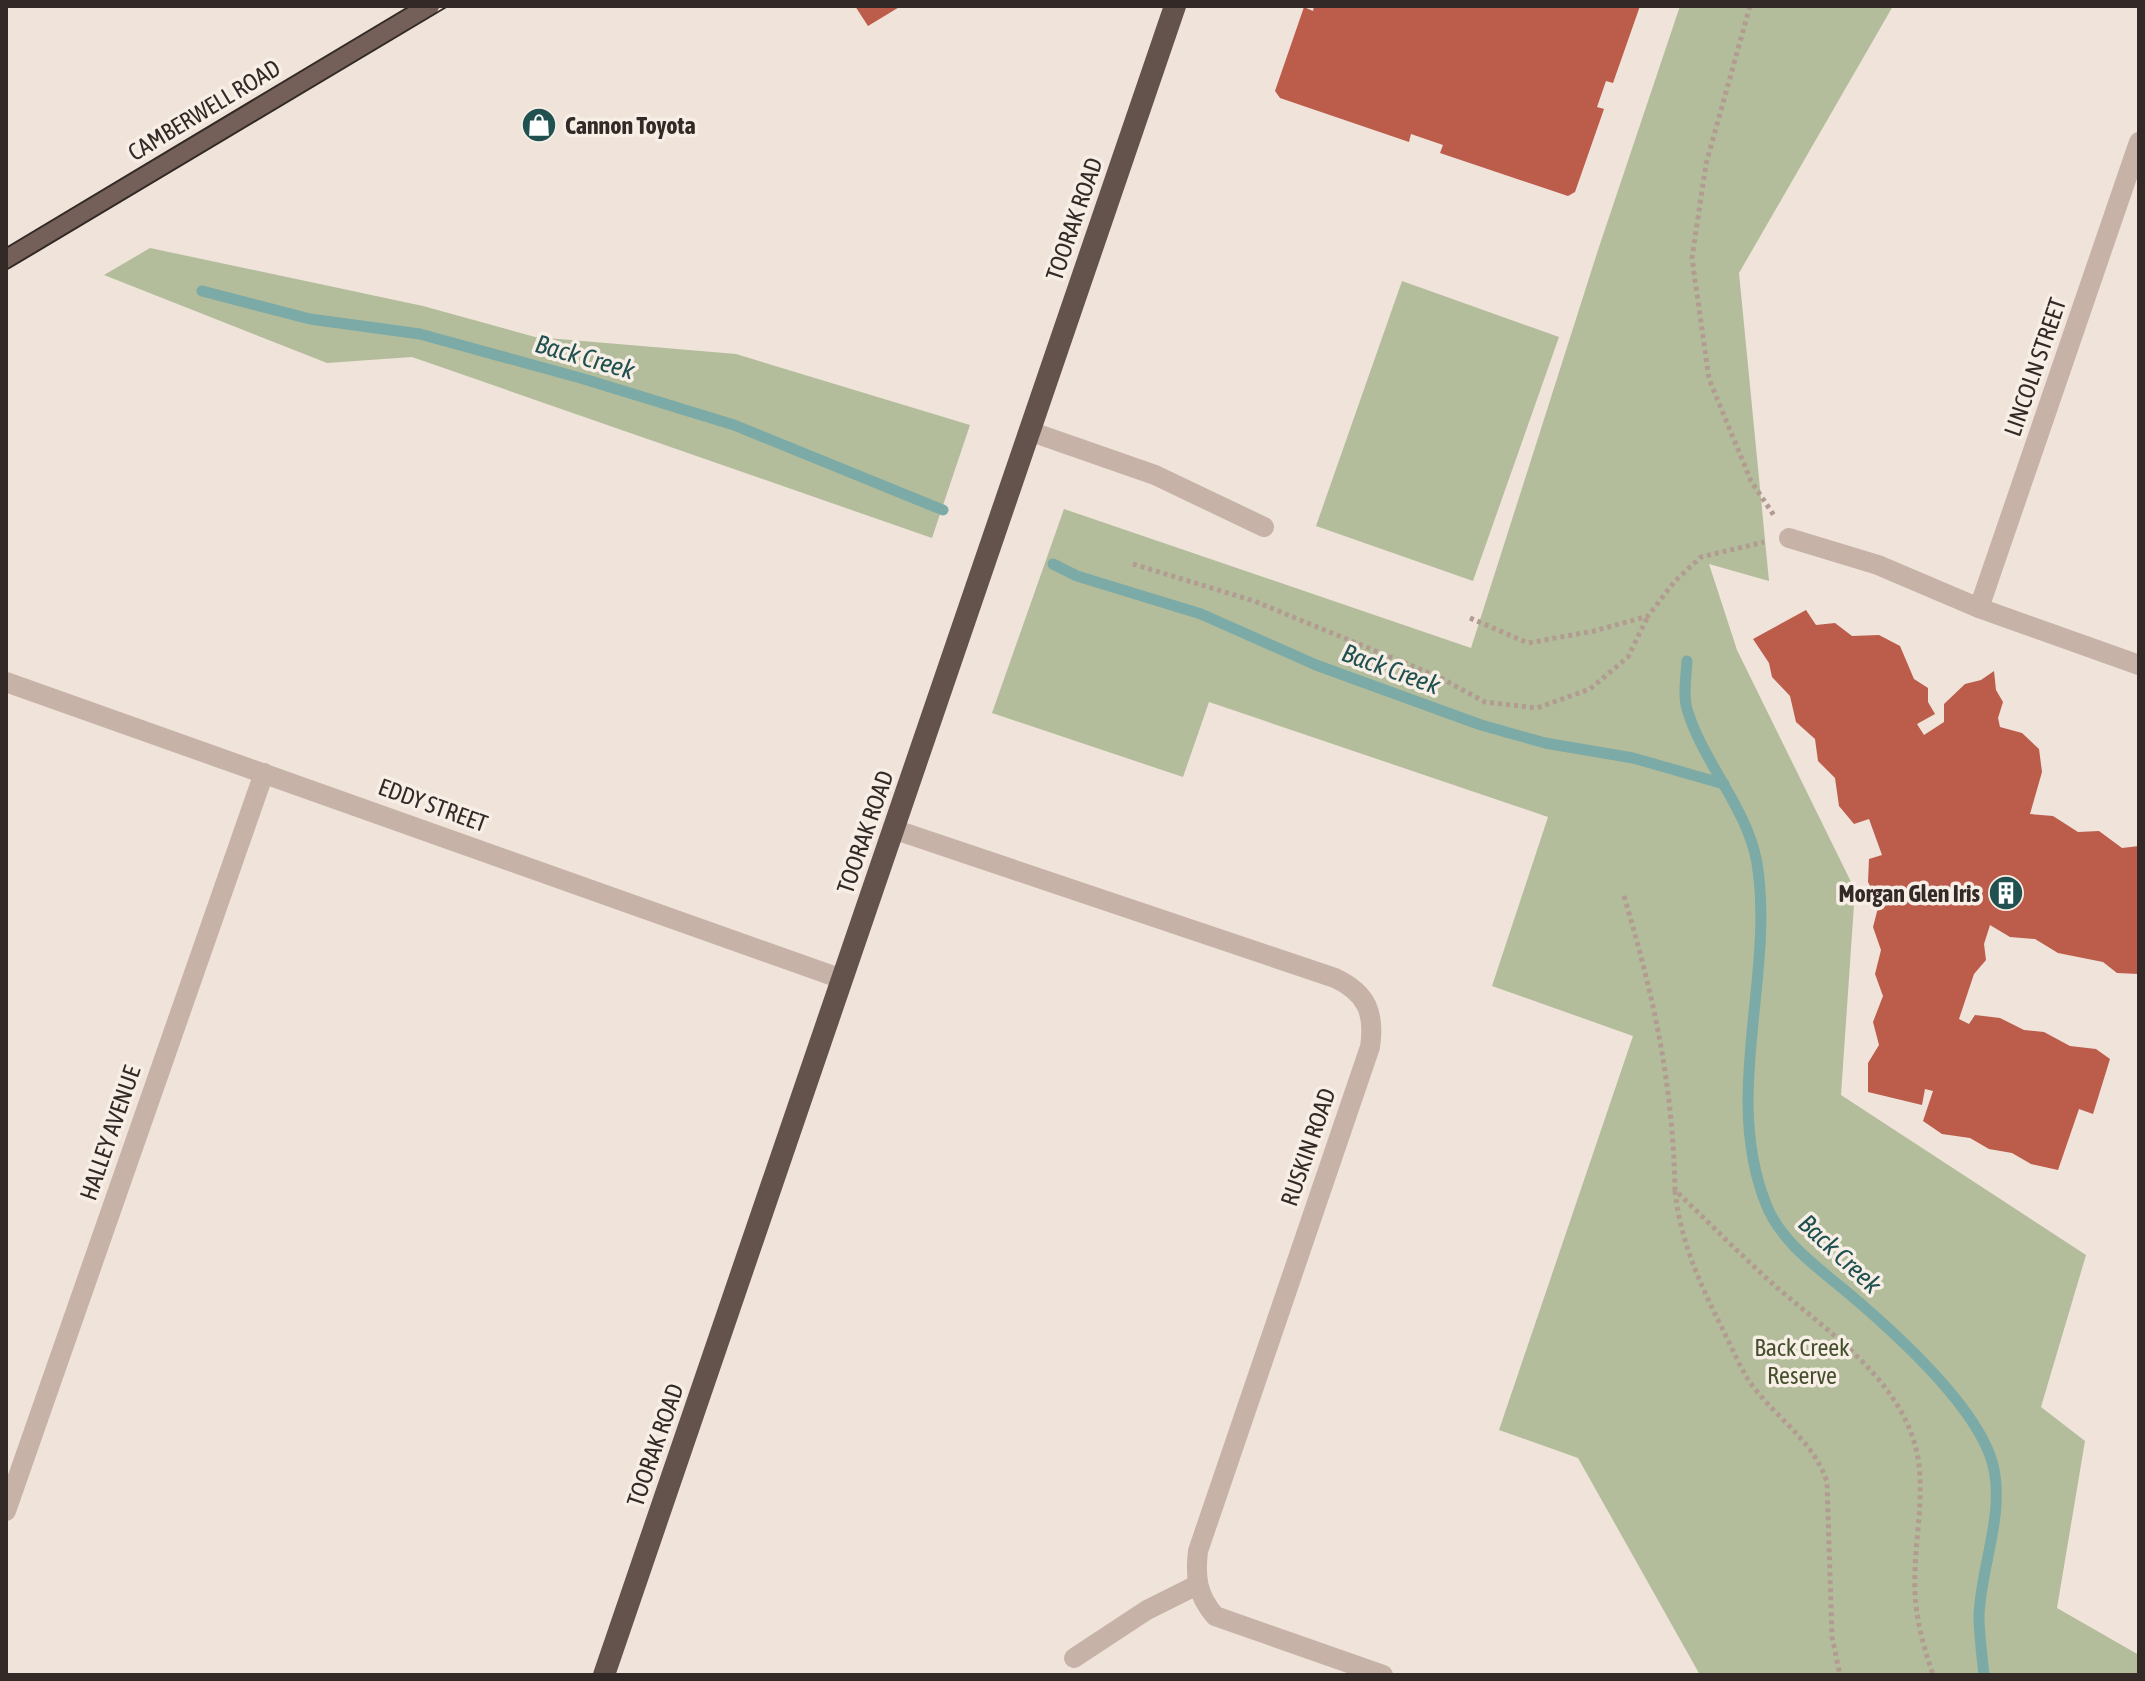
<svg xmlns="http://www.w3.org/2000/svg" width="2145" height="1681" font-family="'Asap Condensed',sans-serif">
	<style>
		.green { fill: #b4bd9b }
		.lines { fill: none; stroke-linecap: round; stroke-linejoin: round }
		.stream { stroke: #7baaa7; stroke-width: 11 }
		.building { fill: #bc5c4b }
		.path { stroke: #b29c91; stroke-width: 5; stroke-dasharray: 4 4; stroke-linecap: butt }
		.service { stroke: #c6b2a7; stroke-width: 20 }
		.minor { stroke: #c6b2a7; stroke-width: 20 }
		.primary { stroke: #746059; stroke-width: 20 }
		.trunk { stroke: #64524c; stroke-width: 22 }
		.tram { stroke: #332a27; stroke-width: 2 }
		.labels { text-anchor: middle; dominant-baseline: central; stroke-width: 7; stroke-linejoin: round; paint-order: stroke }
		.street-label { font-size: 24px; fill: #332a27; stroke: #f7eee6 }
		.poi-label { font-size: 24px; font-weight: bold; fill: #332a27; stroke: #f7eee6; text-anchor: start }
		.park-label { font-size: 24px; fill: #464f2d; stroke: #f7eee6 }
		.water-label { font-size: 26px; font-style: italic; fill: #205150; stroke: #f7eee6 }
	</style>
	<rect width="100%" height="100%" fill="#efe3da"/>
	<g class="green">
		<polygon points="1680,6 1893,6 1739,273 1769,581 1709,564 1737,650 1855,890 1841,1095 2086,1255 2041,1407 2085,1441 2057,1608 2139,1655 2139,1675 1700,1675 1578,1458 1499,1430 1633,1036 1492,986 1548,817 1209,702 1183,777 992,713 1064,509 1471,648 1598,250"/>
		<polygon points="150,248 423,306 535,337 736,354 970,425 932,538 412,357 327,363 104,275"/>
		<polygon points="1402,281 1559,337 1473,581 1316,526"/>
	</g>
	<g class="lines">
		<g class="stream">
			<polyline points="202,291 310,319 420,334 584,379 734,425 943,510"/>
			<polyline points="1053,564 1077,576 1201,614 1316,665 1481,725 1545,743 1633,758 1724,784"/>
			<path d="M1687,661C1686,676 1683,695 1687,709C1703,763 1747,807 1757,863C1775,976 1722,1094 1766,1204C1780,1241 1817,1267 1847,1292C1892,1330 1978,1407 1993,1465C2005,1514 1981,1566 1979,1615C1979,1635 1982,1655 1984,1675"/>
		</g>
	</g>
	<g class="building">
		<polygon points="855,6 901,6 868,26"/>
		<polygon points="1314,6 1640,6 1613,83 1606,81 1597,107 1604,109 1575,192 1568,196 1440,153 1443,145 1411,134 1409,142 1280,98 1275,91 1304,7 1313,11"/>
		<polygon points="1806,610 1816,625 1835,623 1852,636 1879,635 1900,646 1914,679 1928,688 1928,702 1935,714 1917,724 1924,735 1944,722 1944,704 1965,684 1981,680 1994,671 1996,690 2003,702 1998,718 2000,727 2022,733 2039,749 2042,772 2030,814 2053,816 2078,832 2099,831 2122,848 2139,846 2139,974 2117,973 2103,962 2058,953 2035,939 2010,937 1990,925 1984,944 1986,960 1974,974 1959,1019 1969,1024 1975,1015 2000,1018 2024,1030 2044,1032 2070,1046 2096,1049 2110,1059 2093,1114 2079,1109 2058,1170 2031,1164 2012,1153 1989,1149 1970,1138 1942,1134 1923,1121 1933,1091 1925,1089 1922,1105 1868,1092 1868,1063 1879,1045 1873,1022 1883,996 1875,974 1881,950 1873,927 1879,904 1868,882 1869,859 1882,855 1869,819 1854,824 1839,806 1835,778 1818,761 1815,739 1796,722 1790,696 1772,677 1769,663 1753,639"/>
	</g>
	<g class="lines">
		<g class="path">
			<polyline points="1750,6 1706,164 1692,258 1709,379 1751,481 1775,517"/>
			<polyline points="1133,564 1254,601 1439,677 1485,702 1537,708 1590,689 1628,657 1648,616"/>
			<polyline points="1470,618 1528,643 1594,631 1648,616 1675,581 1701,557 1764,542"/>
			<path d="M1624,896C1654,997 1673,1085 1675,1190C1704,1218 1733,1247 1763,1275C1818,1326 1904,1377 1918,1458C1925,1502 1913,1547 1915,1592C1916,1620 1924,1648 1933,1675"/>
			<path d="M1675,1191C1681,1245 1702,1288 1726,1336C1734,1352 1741,1370 1752,1385C1777,1419 1813,1440 1827,1482L1832,1637L1840,1675"/>
		</g>
		<g class="service">
			<polyline points="1029,431 1155,475 1264,527"/>
			<polyline points="1789,538 1878,565 1979,608"/>
		</g>
		<g class="minor">
			<polyline points="2139,142 1979,608 2139,665"/>
			<polyline points="6,682 842,979"/>
			<path d="M893,829L1335,978C1367,993 1375,1013 1370,1047L1198,1551C1195,1577 1197,1595 1215,1616L1383,1675"/>
			<polyline points="6,1511 264,773"/>
			<polyline points="1074,1658 1147,1610 1197,1585"/>
		</g>
		<polyline class="primary" points="6,259 429,6"/>
		<polyline class="trunk" points="604,1675 1175,6"/>
		<g class="tram">
			<polyline points="6,248 410,6"/>
			<polyline points="6,270 448,6"/>
		</g>
	</g>
	<defs>
		<g id="shop-disc" transform="scale(1.8)"><circle r="9.5" fill="#205150" stroke="#f7eee6"/><path d="M-5-2.5h2.3a2.7 3.5 0 0 1 5.4 0H5L5.5 6h-11ZM-1.5-2.5h3a1.5 2.3 0 0 0-3 0Z" fill="#fff"/></g>
		<g id="building-disc" transform="scale(1.8)"><circle r="9.5" fill="#205150" stroke="#f7eee6"/><path d="M-4-6H4V6H1V3H-1V6H-4ZM-2.5-4.3h1.7v1.8h-1.7ZM.8-4.3h1.7v1.8H.8ZM-2.5-1h1.7V.8h-1.7ZM.8-1h1.7V.8H.8Z" fill="#fff"/></g>
	</defs>
	<g fill-rule="evenodd">
		<use href="#shop-disc" x="539" y="125"/>
		<use href="#building-disc" x="2006" y="893"/>
	</g>
	<g class="labels">
		<g class="street-label">
			<text transform="translate(204 110) rotate(-31)">CAMBERWELL ROAD</text>
			<text transform="translate(1074 219) rotate(-71)">TOORAK ROAD</text>
			<text transform="translate(2035 367) rotate(-71)">LINCOLN STREET</text>
			<text transform="translate(433 805) rotate(20)">EDDY STREET</text>
			<text transform="translate(865 832) rotate(-71)">TOORAK ROAD</text>
			<text transform="translate(110 1133) rotate(-71)">HALLEY AVENUE</text>
			<text transform="translate(1308 1147) rotate(-71)">RUSKIN ROAD</text>
			<text transform="translate(655 1445) rotate(-71)">TOORAK ROAD</text>
		</g>
		<g class="poi-label">
			<text x="565" y="125">Cannon Toyota</text>
			<text x="1980" y="893" text-anchor="end">Morgan Glen Iris</text>
		</g>
		<g class="park-label">
			<text x="1802" y="1347">Back Creek<tspan x="1802" dy="28">Reserve</tspan></text>
		</g>
		<g class="water-label">
			<text transform="translate(585 357) rotate(16)">Back Creek</text>
			<text transform="translate(1391 669) rotate(20)">Back Creek</text>
			<text transform="translate(1840 1254) rotate(43)">Back Creek</text>
		</g>
	</g>
	<rect width="2145" height="1681" fill="none" stroke="#332a27" stroke-width="16"/>
</svg>
